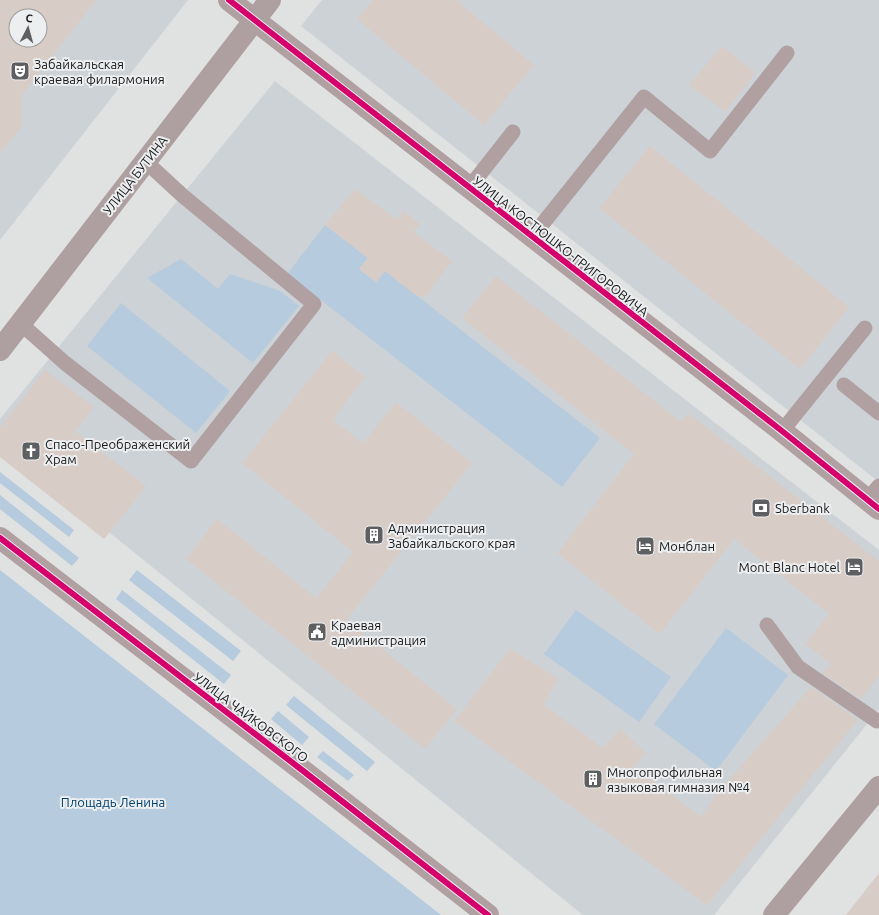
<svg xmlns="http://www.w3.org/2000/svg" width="879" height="915" font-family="Ubuntu,sans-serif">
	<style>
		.built { fill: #cdd2d6; fill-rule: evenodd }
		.green { fill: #b6cbde }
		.building { fill: #d8ccc6; fill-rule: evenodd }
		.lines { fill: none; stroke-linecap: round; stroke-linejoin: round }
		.service { stroke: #b0a0a1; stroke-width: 15 }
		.minor { stroke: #b0a0a1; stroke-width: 22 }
		.secondary { stroke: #ae9fa0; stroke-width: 22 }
		.cycleway-casing { stroke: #eceef0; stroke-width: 8 }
		.cycleway { stroke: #d6006c; stroke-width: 6 }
		.labels { text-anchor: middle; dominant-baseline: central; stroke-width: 4; stroke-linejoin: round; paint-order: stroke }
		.poi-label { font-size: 13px; fill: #18191a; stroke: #eceef0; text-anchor: start }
		.street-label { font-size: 13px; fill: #18191a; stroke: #eceef0 }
		.park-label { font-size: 13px; fill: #01416c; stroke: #eceef0 }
	</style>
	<rect width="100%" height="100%" fill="#e0e1e1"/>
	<g class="built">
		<path d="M0,0H188L0,240ZM16,16H40V40H16Z"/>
		<polygon points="322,0 879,0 879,482 301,26"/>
		<polygon points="275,81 879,550 879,709 714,915 583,915 0,444 0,419"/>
	</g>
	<g class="green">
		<polygon points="325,225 368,258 359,269 376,282 385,271 600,438 562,487 287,274"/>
		<polygon points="181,259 218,289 230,274 280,291 299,306 253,363 147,278"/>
		<polygon points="121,303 230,391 196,433 87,346"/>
		<polygon points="0,472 74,530 69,537 0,483"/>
		<polygon points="0,495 79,558 72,566 0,509"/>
		<polygon points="0,570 441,915 0,915"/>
		<polygon points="137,570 241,651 233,661 129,580"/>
		<polygon points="122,590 231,675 224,684 116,599"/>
		<polygon points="576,610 671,677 639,722 544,654"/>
		<polygon points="726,628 788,675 716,771 654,724"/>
		<polygon points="294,696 375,762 367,771 286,705"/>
		<polygon points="278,711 309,737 302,745 271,719"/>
		<polygon points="323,751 354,775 348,781 317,757"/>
	</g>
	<g class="building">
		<path d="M0,0H96L22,95V126L0,153ZM16,16H40V40H16Z"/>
		<polygon points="373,0 456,0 534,65 484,125 357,19"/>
		<polygon points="722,46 755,73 726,112 689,85"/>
		<polygon points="650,146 849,307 800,369 599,208"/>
		<polygon points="355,189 397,220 404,211 420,224 413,232 452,261 426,296 417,296 385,271 376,282 359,269 368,258 325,225"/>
		<polygon points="496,276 681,422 688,413 879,561 879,676 861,699 823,673 831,664 805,644 829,614 734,539 660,634 557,553 634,454 462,318"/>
		<polygon points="332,351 365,377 333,420 363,443 396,402 472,463 346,620 457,709 425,749 186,559 217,519 316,598 353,552 242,463"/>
		<polygon points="45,370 94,407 75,431 146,486 104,539 0,457 0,428"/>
		<polygon points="510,649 558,678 544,705 603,748 620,729 646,753 634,766 701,817 718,792 811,687 858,720 707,905 454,721"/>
		<polygon points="879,873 879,915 846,915"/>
	</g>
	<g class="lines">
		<g class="service">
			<polyline points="469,188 513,132"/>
			<polyline points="532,237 644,97 710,151 787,53"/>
			<polyline points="20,323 65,363 191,461 314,304 183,196 145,161"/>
			<polyline points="844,385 879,413"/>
			<polyline points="782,431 865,328"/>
			<polyline points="867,500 879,486"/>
			<polyline points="767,625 798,667 877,721"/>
		</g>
		<g class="minor">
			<polyline points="229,0 782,431 879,509"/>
			<polyline points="0,538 302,770 488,915"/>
		</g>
		<g class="secondary">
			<polyline points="0,350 270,0"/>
			<polyline points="774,915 879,787"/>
		</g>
		<g class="cycleway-casing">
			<g id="cycleway">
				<polyline points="229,0 782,431 879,509"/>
				<polyline points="0,538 302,770 488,915"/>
			</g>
		</g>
		<use href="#cycleway" class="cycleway"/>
	</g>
	<defs>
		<g id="theatre-square" transform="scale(1)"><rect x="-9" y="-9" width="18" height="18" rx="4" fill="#5e5f60" stroke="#eceef0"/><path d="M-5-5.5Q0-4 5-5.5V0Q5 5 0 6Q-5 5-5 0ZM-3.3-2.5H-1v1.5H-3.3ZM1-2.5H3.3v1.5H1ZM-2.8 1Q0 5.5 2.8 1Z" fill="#fff"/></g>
		<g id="church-square" transform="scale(1)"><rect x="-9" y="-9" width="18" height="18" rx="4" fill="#5e5f60" stroke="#eceef0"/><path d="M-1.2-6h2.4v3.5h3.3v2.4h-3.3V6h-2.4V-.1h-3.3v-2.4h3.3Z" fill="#fff"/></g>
		<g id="bank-square" transform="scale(1)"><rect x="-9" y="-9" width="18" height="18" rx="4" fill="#5e5f60" stroke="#eceef0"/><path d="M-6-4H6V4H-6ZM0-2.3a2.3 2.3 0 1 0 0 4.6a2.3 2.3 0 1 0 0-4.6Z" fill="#fff"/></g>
		<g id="building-square" transform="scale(1)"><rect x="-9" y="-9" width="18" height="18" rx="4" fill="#5e5f60" stroke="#eceef0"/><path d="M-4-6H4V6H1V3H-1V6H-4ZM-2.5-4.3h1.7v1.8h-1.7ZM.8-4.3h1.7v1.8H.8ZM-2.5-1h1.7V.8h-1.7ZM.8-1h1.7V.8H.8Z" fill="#fff"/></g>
		<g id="hotel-square" transform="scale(1)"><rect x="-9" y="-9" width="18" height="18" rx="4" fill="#5e5f60" stroke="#eceef0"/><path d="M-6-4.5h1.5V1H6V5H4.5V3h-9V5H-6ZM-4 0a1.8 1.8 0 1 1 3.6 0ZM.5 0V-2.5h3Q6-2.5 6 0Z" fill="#fff"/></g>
		<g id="civic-square" transform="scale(1)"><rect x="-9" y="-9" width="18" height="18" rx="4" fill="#5e5f60" stroke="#eceef0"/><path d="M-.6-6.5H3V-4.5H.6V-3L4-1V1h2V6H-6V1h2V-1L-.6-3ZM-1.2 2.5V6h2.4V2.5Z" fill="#fff"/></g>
	</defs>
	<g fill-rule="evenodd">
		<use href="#theatre-square" x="20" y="71"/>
		<use href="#church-square" x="31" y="451"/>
		<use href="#bank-square" x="761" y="508"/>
		<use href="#building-square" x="374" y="535"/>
		<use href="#hotel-square" x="645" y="546"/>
		<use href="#hotel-square" x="854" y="567"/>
		<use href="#civic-square" x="317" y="632"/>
		<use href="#building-square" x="593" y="779"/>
	</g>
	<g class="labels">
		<g class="poi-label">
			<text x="34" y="64">Забайкальская<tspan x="34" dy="15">краевая филармония</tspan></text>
			<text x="45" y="444">Спасо-Преображенский<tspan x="45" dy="15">Храм</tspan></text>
			<text x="775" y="508">Sberbank</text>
			<text x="388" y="528">Администрация<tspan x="388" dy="15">Забайкальского края</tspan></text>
			<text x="659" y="546">Монблан</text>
			<text x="840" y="567" text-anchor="end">Mont Blanc Hotel</text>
			<text x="331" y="625">Краевая<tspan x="331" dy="15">администрация</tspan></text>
			<text x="607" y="772">Многопрофильная<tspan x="607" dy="15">языковая гимназия №4</tspan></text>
		</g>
		<g class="street-label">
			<text transform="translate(135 175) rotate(-52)">УЛИЦА БУТИНА</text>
			<text transform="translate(561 246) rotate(38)">УЛИЦА КОСТЮШКО-ГРИГОРОВИЧА</text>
			<text transform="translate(251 717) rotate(37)">УЛИЦА ЧАЙКОВСКОГО</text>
		</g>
		<g class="park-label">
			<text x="113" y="802">Площадь Ленина</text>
		</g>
	</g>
	<g transform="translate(28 28) rotate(6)"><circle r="19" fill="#eceef0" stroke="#97999a"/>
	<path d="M0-3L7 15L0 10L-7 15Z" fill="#5e5f60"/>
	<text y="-6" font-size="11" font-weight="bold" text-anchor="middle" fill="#18191a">С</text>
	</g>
</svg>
